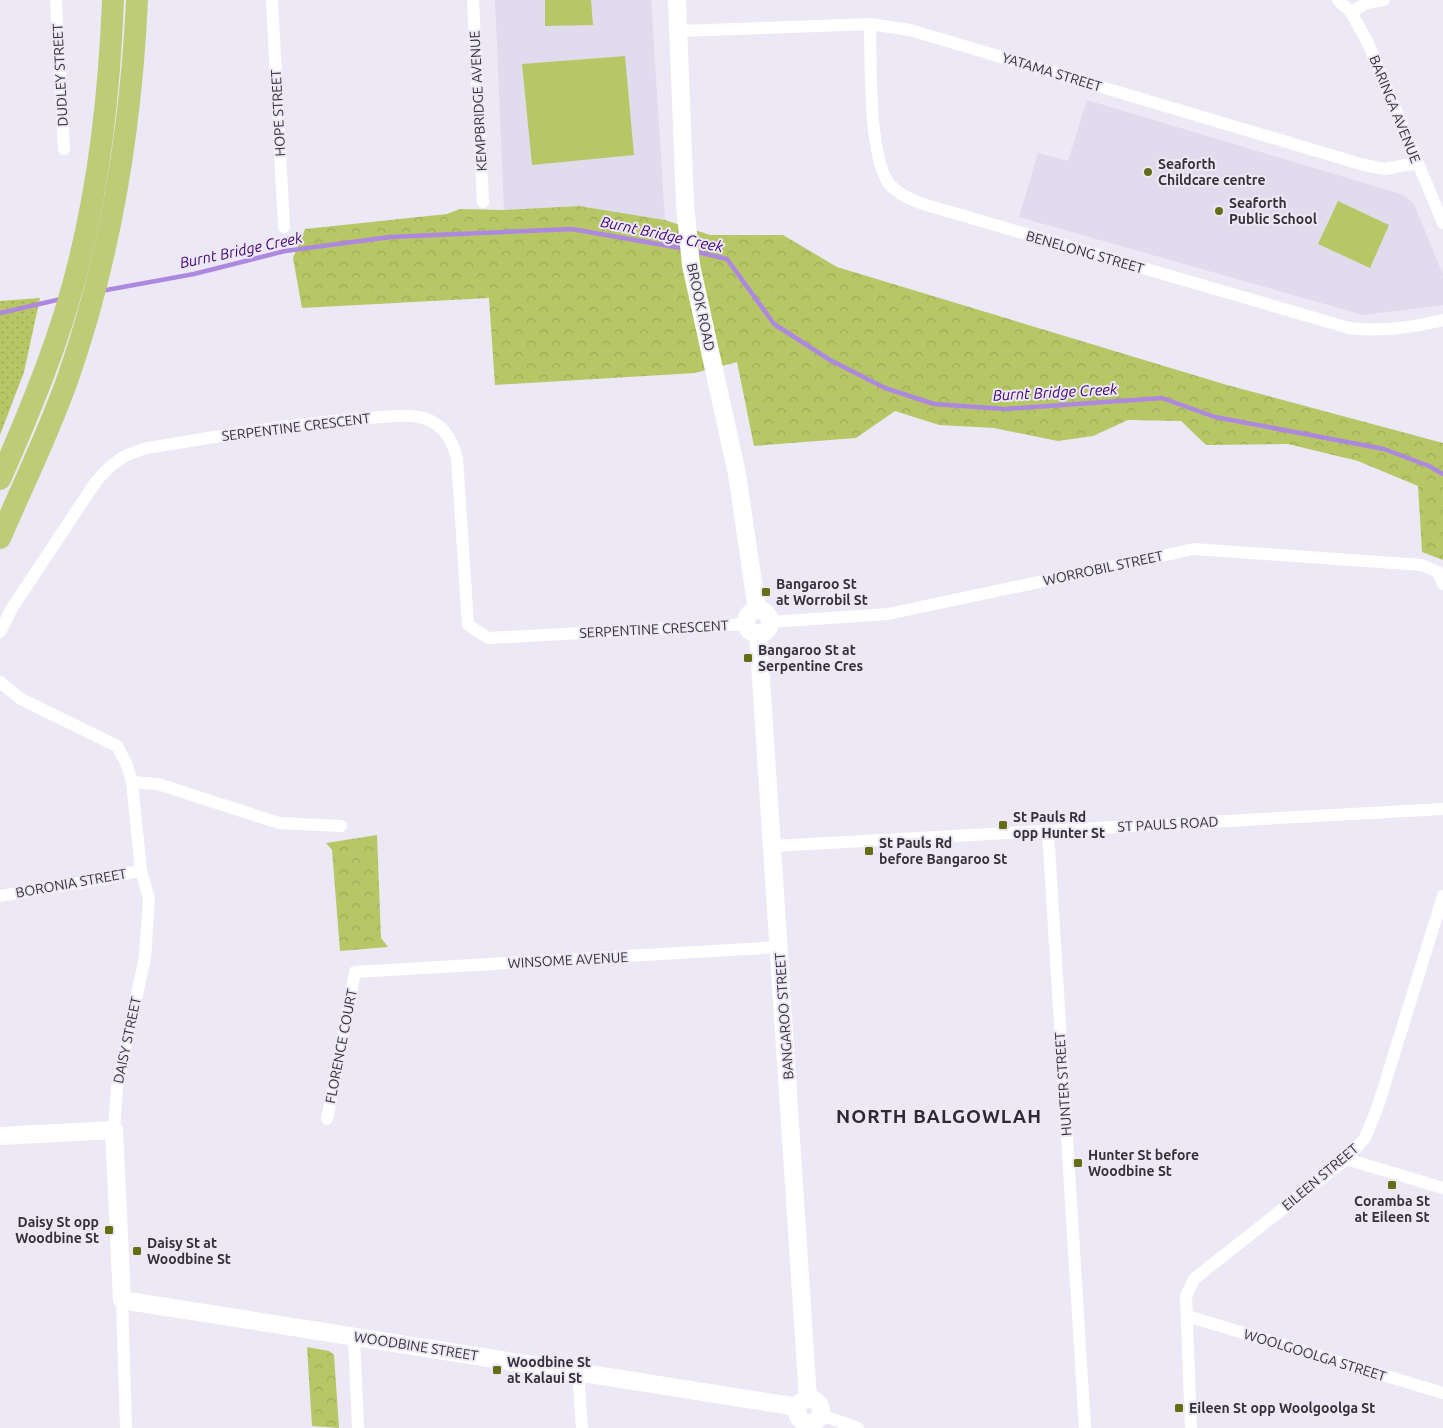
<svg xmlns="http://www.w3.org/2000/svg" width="1443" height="1428" font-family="Ubuntu,sans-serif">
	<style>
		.built { fill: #e1dbee }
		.grass { fill: url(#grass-dots) }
		.park { fill: url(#park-crowns) }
		.garden { fill: #b8c766 }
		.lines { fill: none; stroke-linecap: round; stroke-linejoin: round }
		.stream { stroke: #ac89df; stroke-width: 4.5 }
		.street { stroke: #fff; stroke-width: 12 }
		.secondary { stroke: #fff; stroke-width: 18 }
		.highway { stroke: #becc78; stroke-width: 22 }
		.poi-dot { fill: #626d14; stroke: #ede8f6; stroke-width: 2 }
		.labels { text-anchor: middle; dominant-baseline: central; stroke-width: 4; stroke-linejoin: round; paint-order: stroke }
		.street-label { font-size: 14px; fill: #343237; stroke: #ede8f6 }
		.poi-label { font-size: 14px; font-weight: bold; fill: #343237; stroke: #ede8f6; text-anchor: start }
		.water-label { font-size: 15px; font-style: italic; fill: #400470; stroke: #ede8f6 }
		.district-label { font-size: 19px; font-weight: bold; letter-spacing: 1px; fill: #2d2a34; stroke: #ede8f6 }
	</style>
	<defs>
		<pattern id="grass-dots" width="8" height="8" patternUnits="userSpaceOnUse" patternTransform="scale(1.25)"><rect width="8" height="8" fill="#b8c766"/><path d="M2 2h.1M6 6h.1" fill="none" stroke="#9fab59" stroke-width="1.8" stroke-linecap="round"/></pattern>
		<pattern id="park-crowns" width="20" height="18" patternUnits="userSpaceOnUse" patternTransform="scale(1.25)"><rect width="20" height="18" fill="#b8c766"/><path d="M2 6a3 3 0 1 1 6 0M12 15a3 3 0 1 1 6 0" fill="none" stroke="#9fab59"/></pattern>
	</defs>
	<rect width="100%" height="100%" fill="#ede8f6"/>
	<g class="built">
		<polygon points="495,0 651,0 665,220 579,206 504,210"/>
		<polygon points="1087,100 1404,195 1414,204 1443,275 1443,305 1363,315 1019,217 1038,153 1068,161"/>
	</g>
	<polygon class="grass" points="40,298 24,372 0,435 0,301"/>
	<g class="park">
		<polygon points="579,206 665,220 710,235 783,235 837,267 1227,385 1443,443 1443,560 1422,552 1418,486 1358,461 1288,444 1206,445 1181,421 1128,420 1093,436 1058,441 994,428 939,425 895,411 856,438 754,446 737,362 695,373 495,385 489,298 302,308 293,258 305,229 447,214 460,209 504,210"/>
		<polygon points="377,835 381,938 388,947 340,951 332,850 326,843"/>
		<polygon points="307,1347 329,1351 334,1355 339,1428 312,1426"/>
	</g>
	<g class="garden">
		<polygon points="545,0 591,0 593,25 545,26"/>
		<polygon points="625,56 634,155 532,165 522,64"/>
		<polygon points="1338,201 1389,225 1370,268 1318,244"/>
	</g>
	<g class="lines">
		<g class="stream">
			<polyline points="693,251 727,259 774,324 830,360 885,388 934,404 1005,409 1162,398 1215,417 1384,449 1429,466 1443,474"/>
			<polyline points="101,291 194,274 285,251 390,237 572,229 686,249"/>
			<polyline points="0,313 61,299"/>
		</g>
		<g class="street">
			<polyline points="56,0 64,149"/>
			<polyline points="272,0 284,227"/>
			<polyline points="473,0 483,202"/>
			<polyline points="1338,0 1351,12 1368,43 1443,223"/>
			<polyline points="1351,12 1367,3 1384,0"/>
			<path d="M870,24C871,60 868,162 891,186C907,202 934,207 954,213L1349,328C1381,332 1411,328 1443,320"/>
			<polyline points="679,31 846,25 870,24 910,30 1364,165 1385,169 1417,163"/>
			<polyline points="770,622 888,614 1194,549 1422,565 1438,572 1443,584"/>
			<path d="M0,632L12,608L95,483C110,464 124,454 147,448C220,436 295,423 369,418C387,417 408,413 426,419C444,425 452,440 457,458L468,625L488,638L747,624"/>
			<polyline points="0,682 21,699 117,746 126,763 132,782 141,870 149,899 145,957 117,1088 114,1130"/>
			<polyline points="132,782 158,784 279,823 341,826"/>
			<polyline points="1048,831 1085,1428"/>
			<polyline points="774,846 1443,809"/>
			<polyline points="0,896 114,877 141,870"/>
			<polyline points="327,1119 355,972 780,947"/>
			<polyline points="1346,1159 1443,1188"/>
			<polyline points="122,1300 126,1428"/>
			<polyline points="1187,1316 1443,1393"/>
			<polyline points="354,1336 358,1428"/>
			<polyline points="578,1372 582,1428"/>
			<polyline points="821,1415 858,1428"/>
			<polyline points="809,1424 810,1428"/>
			<polyline points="1191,1428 1186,1296 1194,1279 1346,1159 1365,1138 1378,1106 1443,896"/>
		</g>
		<g class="secondary">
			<polyline points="677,0 685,204 691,265 737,474 757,610"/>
			<circle cx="758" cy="622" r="12"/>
			<polyline points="758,633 808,1399"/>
			<polyline points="0,1136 114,1130 122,1300 798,1407"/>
			<circle cx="809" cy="1411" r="12"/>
		</g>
		<g class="highway">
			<path d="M0,479C25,423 49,366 67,306C97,207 109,104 113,0"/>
			<path d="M0,538C23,485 49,432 68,378C111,255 131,130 137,0"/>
		</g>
	</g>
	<g class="poi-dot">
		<circle cx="1148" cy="172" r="5"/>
		<circle cx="1219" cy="211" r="5"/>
		<rect x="761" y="587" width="10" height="10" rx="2.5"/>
		<rect x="743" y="653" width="10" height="10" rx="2.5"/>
		<rect x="998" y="820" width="10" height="10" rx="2.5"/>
		<rect x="864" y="846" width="10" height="10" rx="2.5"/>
		<rect x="1073" y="1158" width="10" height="10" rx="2.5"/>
		<rect x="1387" y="1180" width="10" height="10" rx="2.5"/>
		<rect x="104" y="1225" width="10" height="10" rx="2.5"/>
		<rect x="132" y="1246" width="10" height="10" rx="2.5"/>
		<rect x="492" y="1365" width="10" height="10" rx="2.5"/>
		<rect x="1174" y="1403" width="10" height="10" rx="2.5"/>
	</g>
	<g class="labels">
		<g class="street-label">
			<text transform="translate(1052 72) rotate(17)">YATAMA STREET</text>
			<text transform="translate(60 75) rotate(-93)">DUDLEY STREET</text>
			<text transform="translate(478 101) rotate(-93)">KEMPBRIDGE AVENUE</text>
			<text transform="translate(1395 109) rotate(68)">BARINGA AVENUE</text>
			<text transform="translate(278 113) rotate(-93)">HOPE STREET</text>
			<text transform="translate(1085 252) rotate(16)">BENELONG STREET</text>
			<text transform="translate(701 307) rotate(78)">BROOK ROAD</text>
			<text transform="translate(296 427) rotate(-7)">SERPENTINE CRESCENT</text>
			<text transform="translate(1103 568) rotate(-12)">WORROBIL STREET</text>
			<text transform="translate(654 629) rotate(-3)">SERPENTINE CRESCENT</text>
			<text transform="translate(1168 824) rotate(-3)">ST PAULS ROAD</text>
			<text transform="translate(71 883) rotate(-10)">BORONIA STREET</text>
			<text transform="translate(568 960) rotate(-3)">WINSOME AVENUE</text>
			<text transform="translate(784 1016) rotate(-94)">BANGAROO STREET</text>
			<text transform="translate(127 1040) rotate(-78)">DAISY STREET</text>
			<text transform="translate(341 1046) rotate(-79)">FLORENCE COURT</text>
			<text transform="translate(1063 1084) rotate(-94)">HUNTER STREET</text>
			<text transform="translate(1320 1177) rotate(-40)">EILEEN STREET</text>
			<text transform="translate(416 1346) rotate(9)">WOODBINE STREET</text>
			<text transform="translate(1315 1355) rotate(17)">WOOLGOOLGA STREET</text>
		</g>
		<g class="poi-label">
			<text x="1158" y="164">Seaforth<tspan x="1158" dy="16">Childcare centre</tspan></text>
			<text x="1229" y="203">Seaforth<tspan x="1229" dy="16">Public School</tspan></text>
			<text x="776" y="584">Bangaroo St<tspan x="776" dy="16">at Worrobil St</tspan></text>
			<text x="758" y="650">Bangaroo St at<tspan x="758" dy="16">Serpentine Cres</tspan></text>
			<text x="1013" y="817">St Pauls Rd<tspan x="1013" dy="16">opp Hunter St</tspan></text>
			<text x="879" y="843">St Pauls Rd<tspan x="879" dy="16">before Bangaroo St</tspan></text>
			<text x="1088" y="1155">Hunter St before<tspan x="1088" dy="16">Woodbine St</tspan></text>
			<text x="1392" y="1201" text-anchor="middle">Coramba St<tspan x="1392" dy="16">at Eileen St</tspan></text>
			<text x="99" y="1222" text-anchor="end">Daisy St opp<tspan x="99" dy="16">Woodbine St</tspan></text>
			<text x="147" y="1243">Daisy St at<tspan x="147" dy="16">Woodbine St</tspan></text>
			<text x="507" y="1362">Woodbine St<tspan x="507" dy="16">at Kalaui St</tspan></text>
			<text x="1189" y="1408">Eileen St opp Woolgoolga St</text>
		</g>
		<g class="water-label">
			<text transform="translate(662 234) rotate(12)">Burnt Bridge Creek</text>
			<text transform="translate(241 250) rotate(-12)">Burnt Bridge Creek</text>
			<text transform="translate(1055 392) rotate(-3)">Burnt Bridge Creek</text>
		</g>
		<g class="district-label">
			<text x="939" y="1116">NORTH BALGOWLAH</text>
		</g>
	</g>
</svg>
